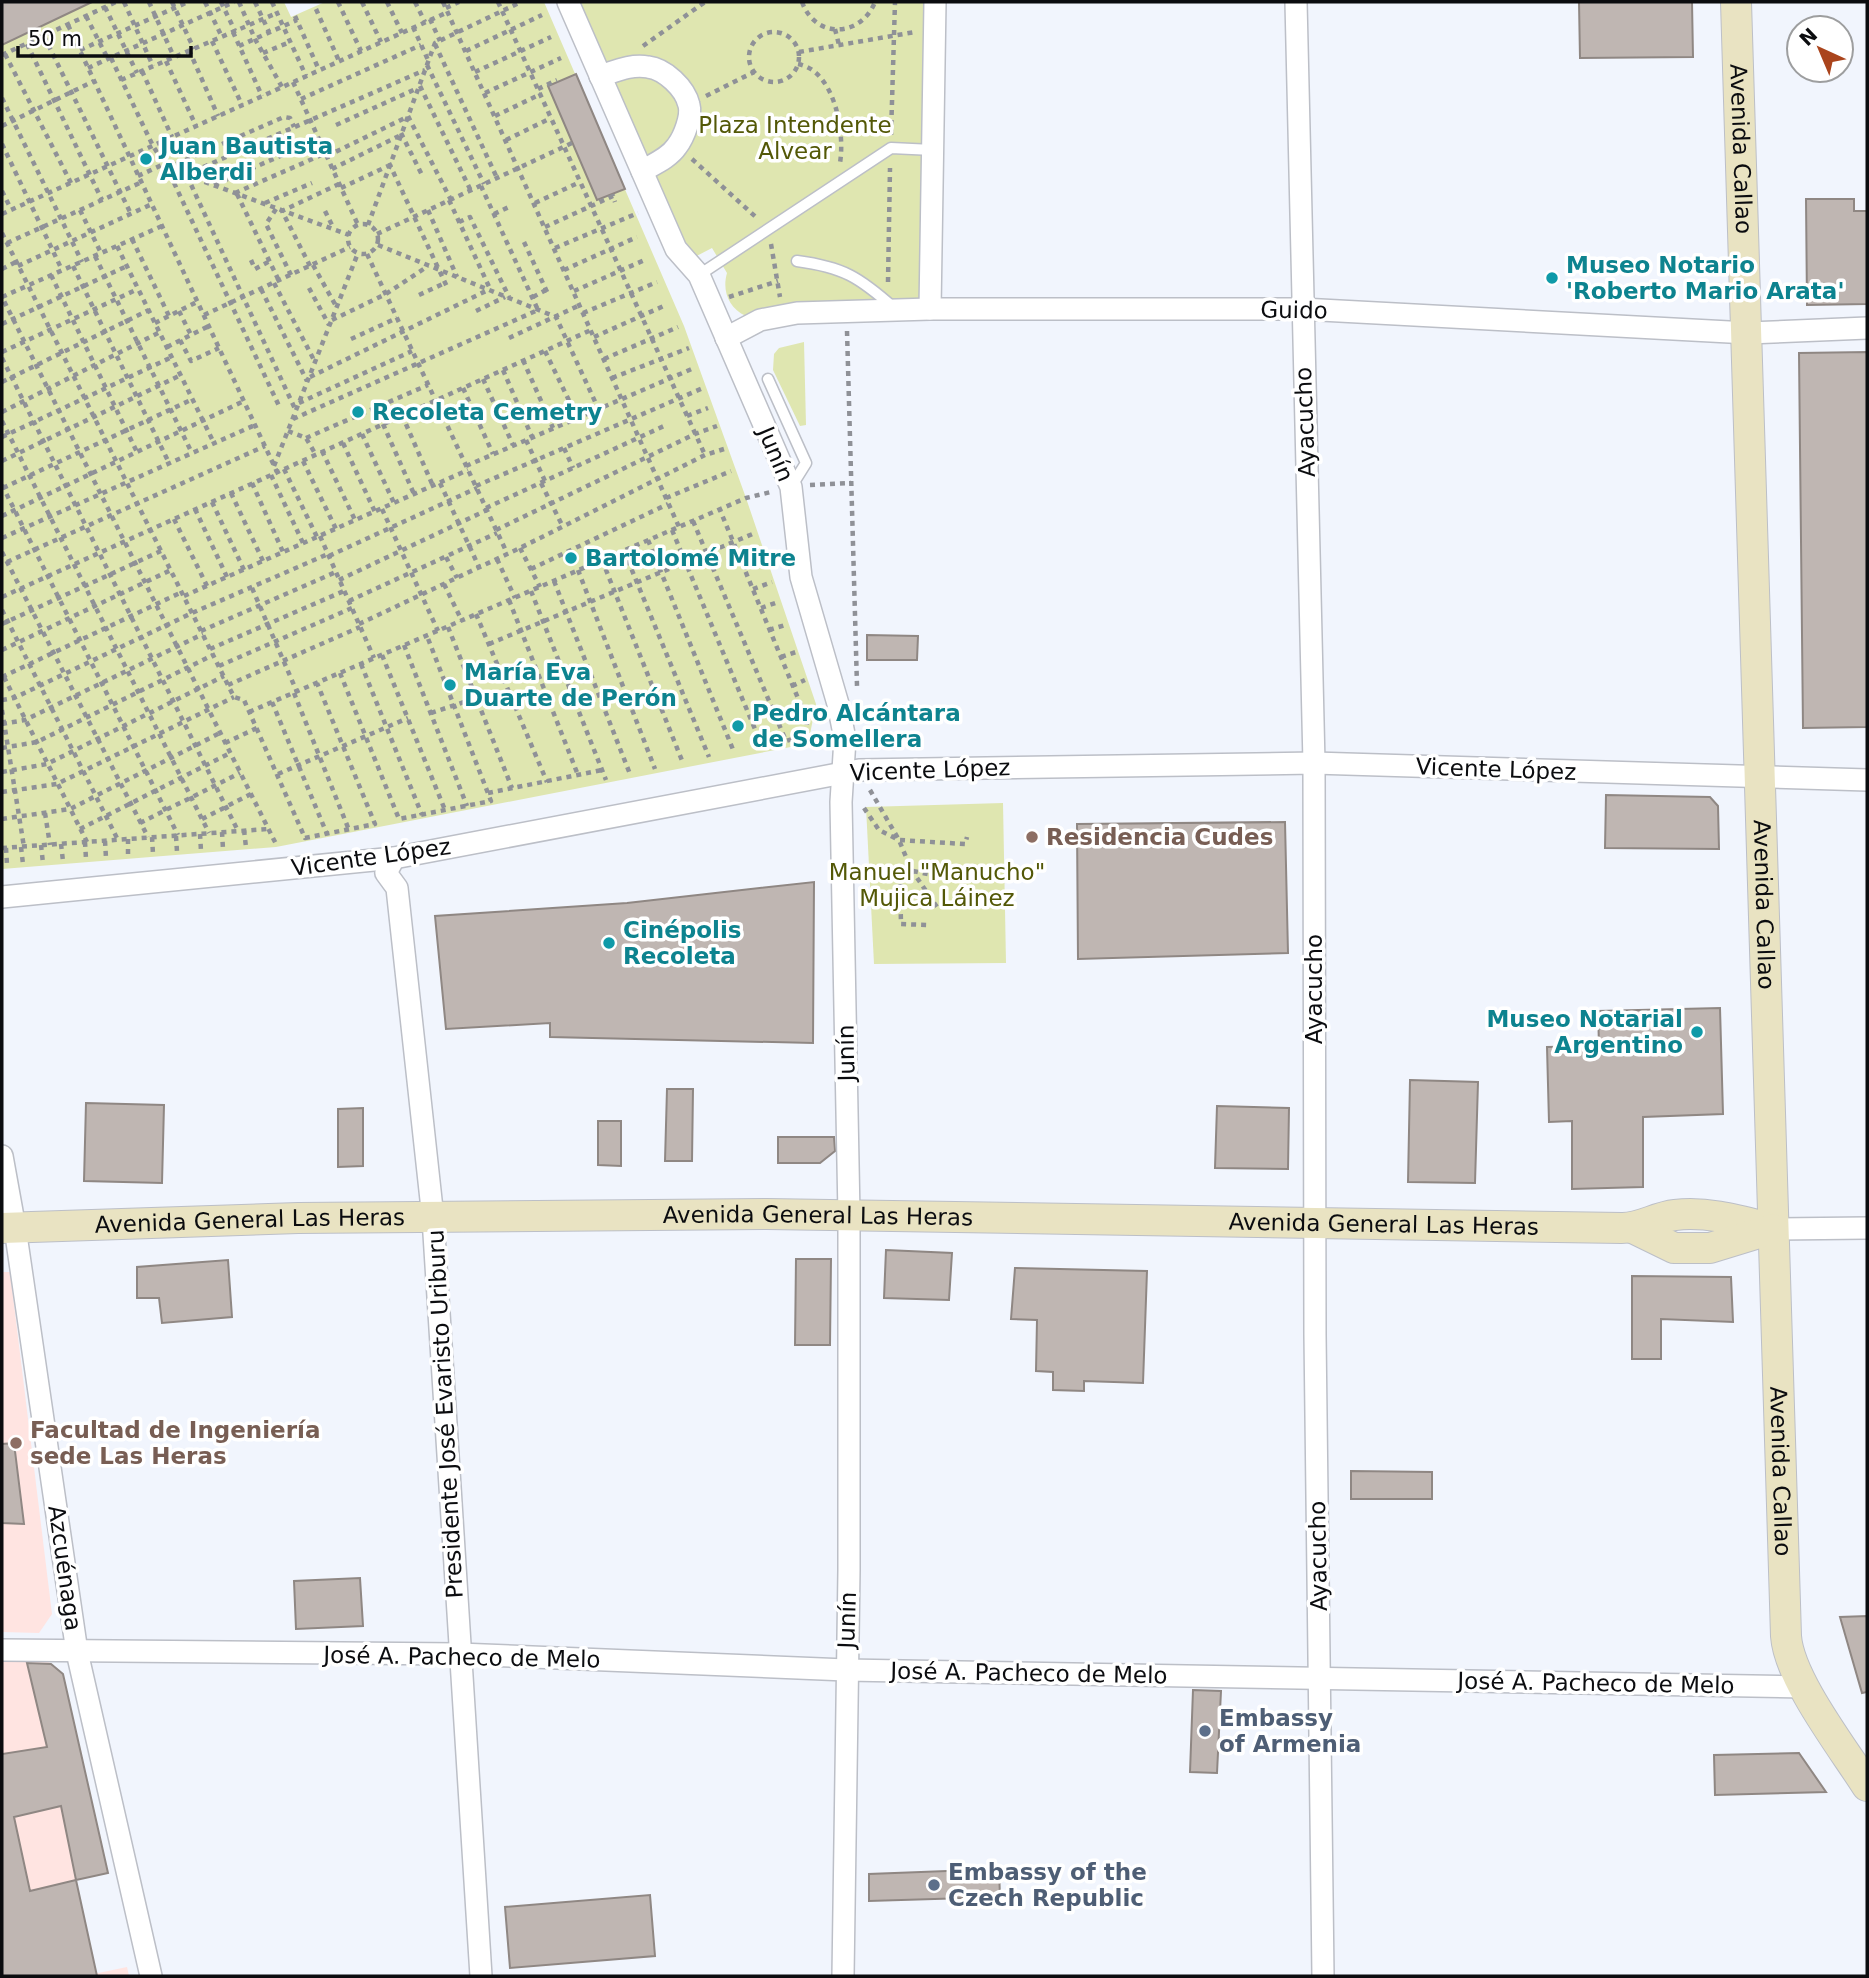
<svg xmlns="http://www.w3.org/2000/svg" width="1869" height="1978" font-family="'DejaVu Sans',sans-serif">
	<style>
		.education { fill: #ffe4e1 }
		.green { fill: #dfe6b0 }
		.building { fill: #bfb6b2; stroke: #8f8783; stroke-width: 2; fill-rule: evenodd }
		.lines { fill: none; stroke-linecap: round; stroke-linejoin: round }
		.lane-casing { stroke: #bcbfc7; stroke-width: 13 }
		.street-casing { stroke: #bcbfc7; stroke-width: 24 }
		.secondary-casing { stroke: #bcbfc7; stroke-width: 32 }
		.path { stroke: #8f9197; stroke-width: 4.5; stroke-dasharray: 5 5; stroke-linecap: butt }
		.lane { stroke: #fff; stroke-width: 10 }
		.street { stroke: #fff; stroke-width: 21 }
		.secondary { stroke: #e9e3c2; stroke-width: 30 }
		.culture-dot { fill: #0f9aa8; stroke: #fff; stroke-width: 2.5 }
		.education-dot { fill: #8d6e63; stroke: #fff; stroke-width: 2.5 }
		.service-dot { fill: #5c6f8a; stroke: #fff; stroke-width: 2.5 }
		.labels { text-anchor: middle; dominant-baseline: central; stroke-width: 7; stroke-linejoin: round; paint-order: stroke }
		.park-label { font-size: 23px; fill: #535807; stroke: #fff }
		.culture-label { font-size: 23px; font-weight: bold; fill: #0d838f; stroke: #fff; text-anchor: start }
		.street-label { font-size: 23px; fill: #0b0c0f; stroke: #fff }
		.education-label { font-size: 23px; font-weight: bold; fill: #785e54; stroke: #fff; text-anchor: start }
		.service-label { font-size: 23px; font-weight: bold; fill: #4e5e75; stroke: #fff; text-anchor: start }
	</style>
	<rect width="100%" height="100%" fill="#f1f5fd"/>
	<g class="education">
		<polygon points="2,1272 10,1272 52,1614 39,1633 2,1632"/>
		<polygon points="2,1661 49,1662 63,1674 108,1873 2,1897"/>
		<polygon points="127,1967 129,1976 84,1976"/>
	</g>
	<g class="green">
		<polygon points="91,2 284,2 291,17 325,2 544,2 684,326 746,498 816,704 809,739 801,745 276,847 2,869 2,44"/>
		<path d="M568,2H935L930,302L746,316C728,308 722,290 727,273L712,248L687,261Z"/>
		<polygon points="804,342 806,425 800,426 773,370 774,354 779,348"/>
		<polygon points="1003,803 1006,963 874,964 866,807"/>
	</g>
	<g class="building">
		<polygon points="2,2 92,2 2,45"/>
		<polygon points="1579,2 1692,2 1693,57 1580,58"/>
		<polygon points="576,74 625,189 597,200 548,86"/>
		<polygon points="1806,199 1854,199 1854,211 1867,211 1867,304 1807,305"/>
		<polygon points="1867,352 1867,727 1803,728 1799,353"/>
		<polygon points="867,635 918,636 917,660 867,660"/>
		<polygon points="1606,795 1710,797 1718,806 1719,849 1605,848"/>
		<polygon points="1285,822 1288,953 1078,959 1077,824"/>
		<polygon points="814,882 813,1043 550,1037 550,1023 446,1029 435,916 627,903"/>
		<polygon points="1720,1008 1723,1114 1643,1117 1643,1187 1572,1189 1572,1121 1549,1122 1547,1047 1599,1046 1598,1011"/>
		<polygon points="1410,1080 1478,1082 1475,1183 1408,1182"/>
		<polygon points="667,1089 693,1089 692,1161 665,1161"/>
		<polygon points="86,1103 164,1105 162,1183 84,1181"/>
		<polygon points="1217,1106 1289,1108 1288,1169 1215,1168"/>
		<polygon points="363,1108 363,1166 338,1167 338,1109"/>
		<polygon points="598,1121 621,1121 621,1166 598,1165"/>
		<polygon points="778,1137 834,1137 835,1151 820,1163 778,1163"/>
		<polygon points="886,1250 952,1253 949,1300 884,1298"/>
		<polygon points="796,1259 831,1259 830,1345 795,1345"/>
		<polygon points="228,1260 232,1317 162,1323 159,1298 137,1298 137,1267"/>
		<polygon points="1015,1268 1147,1271 1143,1383 1084,1381 1084,1391 1053,1390 1053,1372 1036,1371 1037,1320 1011,1319"/>
		<polygon points="1632,1276 1731,1277 1733,1322 1661,1319 1661,1359 1632,1359"/>
		<polygon points="14,1443 24,1524 2,1523 2,1444"/>
		<polygon points="1351,1471 1432,1472 1432,1499 1351,1499"/>
		<polygon points="360,1578 363,1626 296,1629 294,1581"/>
		<polygon points="1867,1616 1867,1692 1862,1693 1840,1617"/>
		<path d="M27,1663L51,1664L63,1674L108,1873L76,1880L97,1976H2V1754L47,1747ZM61,1806L76,1880L30,1891L14,1817Z"/>
		<polygon points="1193,1690 1221,1691 1217,1773 1190,1772"/>
		<polygon points="1799,1753 1826,1792 1715,1795 1714,1755"/>
		<polygon points="999,1869 1000,1897 869,1901 869,1874"/>
		<polygon points="650,1895 655,1956 510,1968 505,1907"/>
	</g>
	<g class="lines">
		<g class="lane-casing">
			<g id="lane">
				<path d="M797,261C843,267 859,277 894,308"/>
				<polyline points="699,275 891,148 933,150"/>
				<polyline points="768,379 806,463 791,487"/>
			</g>
		</g>
		<g class="street-casing">
			<g id="street">
				<polyline points="568,2 676,249 699,275 791,487 801,577 838,704 845,739 841,802 849,1215 849,1570 843,1976"/>
				<polyline points="1296,2 1314,763 1315,1335 1323,1976"/>
				<path d="M600,76C616,71 631,64 648,67C665,69 685,88 689,105C692,116 684,137 677,146C669,158 654,164 642,171"/>
				<polyline points="930,309 935,2"/>
				<polyline points="726,338 760,320 797,313 930,309 1302,309 1748,333 1867,328"/>
				<polyline points="394,858 386,873 397,888 433,1218 481,1976"/>
				<polyline points="2,897 394,858 859,770 1314,763 1867,780"/>
				<polyline points="2,1156 15,1228 77,1652 151,1976"/>
				<polyline points="1773,1229 1867,1228"/>
				<polyline points="2,1650 459,1654 846,1670 1804,1687"/>
			</g>
		</g>
		<g class="secondary-casing">
			<g id="secondary">
				<path id="s1" d="M1736,2C1756,546 1768,1091 1786,1636C1789,1679 1843,1748 1867,1786"/>
				<path id="s2" d="M2,1228L298,1218L767,1214L1622,1228C1641,1228 1656,1217 1675,1215C1708,1211 1741,1221 1773,1229"/>
				<polyline points="1633,1228 1674,1248 1710,1248 1772,1229"/>
			</g>
		</g>
		<g class="path">
			<polyline points="124,2 153,66"/>
			<polyline points="149,2 174,57"/>
			<polyline points="172,2 194,49"/>
			<polyline points="205,2 222,37"/>
			<polyline points="221,2 235,31"/>
			<polyline points="239,2 255,39 282,87"/>
			<polyline points="255,2 269,32"/>
			<polyline points="272,2 306,76"/>
			<polyline points="338,2 361,51"/>
			<polyline points="362,2 381,42"/>
			<polyline points="387,2 402,33"/>
			<polyline points="415,2 425,22"/>
			<polyline points="443,2 679,527"/>
			<polyline points="498,2 705,455"/>
			<path d="M802,2C816,40 861,37 875,2"/>
			<polyline points="105,7 137,73"/>
			<polyline points="446,8 459,2"/>
			<polyline points="316,9 339,61"/>
			<polyline points="86,16 108,59"/>
			<polyline points="295,16 319,70"/>
			<polyline points="430,19 440,41"/>
			<polyline points="68,25 277,472"/>
			<polyline points="413,27 428,60"/>
			<polyline points="835,29 839,45"/>
			<polyline points="233,32 262,96"/>
			<circle cx="774" cy="57" r="25"/>
			<polyline points="44,36 131,214"/>
			<polyline points="212,41 242,105"/>
			<polyline points="27,44 102,200"/>
			<polyline points="435,44 497,178"/>
			<polyline points="239,46 297,20"/>
			<polyline points="643,46 705,2"/>
			<polyline points="80,50 188,2"/>
			<polyline points="189,50 218,116"/>
			<polyline points="466,51 542,15"/>
			<polyline points="799,52 915,32"/>
			<polyline points="263,53 290,42"/>
			<polyline points="5,54 71,183"/>
			<polyline points="2,55 116,2"/>
			<polyline points="111,58 153,146 167,168 280,408"/>
			<polyline points="166,61 196,126"/>
			<path d="M798,64C835,71 845,132 840,163"/>
			<polyline points="427,65 484,184"/>
			<polyline points="88,68 234,2"/>
			<polyline points="142,71 172,137"/>
			<polyline points="475,72 551,37"/>
			<polyline points="121,80 277,13"/>
			<polyline points="293,82 358,225"/>
			<polyline points="420,86 471,191"/>
			<polyline points="538,89 557,80"/>
			<polyline points="485,93 561,58"/>
			<polyline points="706,96 754,72"/>
			<polyline points="2,98 82,262"/>
			<polyline points="301,99 421,45"/>
			<polyline points="408,116 451,200"/>
			<polyline points="495,116 541,94"/>
			<polyline points="336,125 418,88"/>
			<polyline points="2,126 94,81"/>
			<polyline points="401,133 422,175"/>
			<polyline points="891,135 895,2"/>
			<polyline points="506,140 551,118"/>
			<polyline points="2,144 62,270"/>
			<polyline points="327,156 407,117"/>
			<polyline points="692,159 758,219"/>
			<polyline points="389,163 448,289"/>
			<polyline points="167,168 349,235"/>
			<polyline points="167,168 284,117 290,118 294,127"/>
			<polyline points="332,169 399,136"/>
			<polyline points="185,175 425,70"/>
			<polyline points="138,176 162,165"/>
			<polyline points="187,176 296,411"/>
			<polyline points="214,185 319,139"/>
			<polyline points="341,188 388,166"/>
			<polyline points="2,191 11,209"/>
			<polyline points="235,193 326,153"/>
			<polyline points="237,194 279,281"/>
			<polyline points="449,200 491,291"/>
			<polyline points="265,203 312,183"/>
			<polyline points="535,203 580,182"/>
			<polyline points="276,209 266,224 291,275"/>
			<polyline points="80,210 101,253"/>
			<polyline points="428,210 457,277"/>
			<polyline points="325,211 334,229"/>
			<polyline points="2,214 448,12"/>
			<polyline points="494,214 511,206"/>
			<polyline points="459,222 470,217 509,297"/>
			<circle cx="363" cy="239" r="15"/>
			<polyline points="368,225 435,43 521,2"/>
			<polyline points="162,226 2,297 276,844"/>
			<polyline points="545,227 613,196 615,202"/>
			<polyline points="2,233 234,697 244,700 305,838 375,824 317,683"/>
			<polyline points="377,234 572,143"/>
			<polyline points="132,239 169,316"/>
			<polyline points="524,242 548,294"/>
			<polyline points="7,243 142,182"/>
			<polyline points="771,244 780,297"/>
			<polyline points="378,245 556,317 598,408"/>
			<polyline points="117,246 214,443"/>
			<polyline points="555,248 638,213"/>
			<polyline points="367,254 507,553"/>
			<polyline points="95,256 192,453"/>
			<polyline points="251,260 255,269 270,261"/>
			<polyline points="313,265 336,306"/>
			<polyline points="18,266 152,204"/>
			<polyline points="73,266 169,463"/>
			<polyline points="310,266 282,211 339,184"/>
			<polyline points="2,269 16,262"/>
			<polyline points="564,270 637,237"/>
			<polyline points="51,275 137,452"/>
			<polyline points="888,282 890,168"/>
			<polyline points="274,283 315,362"/>
			<polyline points="309,288 329,325"/>
			<polyline points="261,289 307,381"/>
			<polyline points="574,291 647,259"/>
			<polyline points="419,295 445,283"/>
			<polyline points="533,297 546,290"/>
			<polyline points="729,297 778,281"/>
			<polyline points="179,311 191,335"/>
			<polyline points="476,311 505,297"/>
			<polyline points="583,313 657,282"/>
			<polyline points="204,315 350,247"/>
			<polyline points="332,320 386,294 428,266"/>
			<polyline points="155,323 197,302"/>
			<polyline points="2,324 127,266"/>
			<polyline points="847,331 857,686"/>
			<polyline points="594,337 666,305"/>
			<polyline points="509,338 580,305"/>
			<polyline points="351,339 397,318"/>
			<polyline points="180,340 191,361 219,348"/>
			<polyline points="167,347 209,326"/>
			<polyline points="545,351 577,417"/>
			<polyline points="2,352 138,289"/>
			<polyline points="2,358 238,831"/>
			<polyline points="604,359 678,327"/>
			<polyline points="523,360 553,428"/>
			<polyline points="503,370 532,437"/>
			<polyline points="310,377 488,290"/>
			<polyline points="612,378 689,348"/>
			<polyline points="483,379 513,445"/>
			<polyline points="2,382 149,310"/>
			<polyline points="463,388 493,454"/>
			<polyline points="299,403 412,351"/>
			<polyline points="2,412 160,332"/>
			<polyline points="402,415 433,486"/>
			<polyline points="687,416 708,408"/>
			<polyline points="293,419 538,310 481,186"/>
			<polyline points="2,421 209,833"/>
			<polyline points="383,424 414,494"/>
			<polyline points="288,431 306,438 316,455"/>
			<polyline points="362,434 394,503"/>
			<polyline points="2,437 172,357"/>
			<polyline points="306,438 428,385"/>
			<polyline points="526,440 545,481"/>
			<polyline points="343,443 375,512"/>
			<polyline points="564,448 573,468"/>
			<polyline points="322,451 355,520"/>
			<polyline points="2,461 181,375"/>
			<polyline points="303,461 336,529"/>
			<polyline points="274,466 358,253"/>
			<polyline points="466,466 694,368"/>
			<polyline points="284,469 317,537"/>
			<polyline points="271,475 303,543"/>
			<polyline points="252,483 283,552"/>
			<polyline points="440,483 479,567"/>
			<polyline points="541,483 563,527"/>
			<polyline points="2,485 178,835"/>
			<polyline points="810,485 851,483"/>
			<polyline points="476,486 703,388"/>
			<polyline points="3,488 193,399"/>
			<polyline points="231,493 263,561"/>
			<polyline points="666,498 731,471"/>
			<polyline points="212,502 244,570"/>
			<polyline points="486,508 664,426"/>
			<polyline points="195,509 227,577"/>
			<polyline points="382,509 438,631"/>
			<polyline points="2,516 244,401"/>
			<polyline points="174,519 207,586"/>
			<polyline points="693,521 786,741 806,735 807,720 720,510"/>
			<polyline points="496,530 695,434 717,426"/>
			<polyline points="672,530 762,746"/>
			<polyline points="320,536 374,658"/>
			<polyline points="2,538 255,425"/>
			<polyline points="648,540 734,752"/>
			<polyline points="520,548 540,587"/>
			<polyline points="624,551 709,757"/>
			<polyline points="2,552 148,837"/>
			<polyline points="329,556 477,488"/>
			<polyline points="446,557 457,578"/>
			<polyline points="497,559 515,598"/>
			<polyline points="602,560 683,763"/>
			<polyline points="7,562 265,446"/>
			<polyline points="744,568 764,560"/>
			<polyline points="531,569 668,504"/>
			<polyline points="578,570 655,769"/>
			<polyline points="339,580 487,510"/>
			<polyline points="554,581 630,774"/>
			<polyline points="444,584 462,621"/>
			<polyline points="252,588 297,692"/>
			<polyline points="753,589 772,582"/>
			<polyline points="531,591 606,780"/>
			<polyline points="184,596 468,470"/>
			<polyline points="2,597 591,330"/>
			<polyline points="509,600 578,775"/>
			<polyline points="349,601 497,533"/>
			<polyline points="761,608 778,602"/>
			<polyline points="2,610 118,840"/>
			<polyline points="476,614 547,782"/>
			<polyline points="2,624 161,551"/>
			<polyline points="359,624 520,548 705,455 724,449"/>
			<polyline points="448,627 512,788"/>
			<polyline points="769,630 785,625"/>
			<polyline points="201,631 336,572"/>
			<polyline points="489,644 755,533"/>
			<polyline points="404,645 467,806"/>
			<polyline points="210,649 344,591"/>
			<polyline points="2,650 171,570"/>
			<polyline points="382,655 445,810"/>
			<polyline points="781,657 796,652"/>
			<polyline points="361,664 422,815"/>
			<polyline points="219,666 352,608"/>
			<polyline points="340,673 399,819 491,801 427,636"/>
			<polyline points="2,677 182,592"/>
			<polyline points="4,677 87,842"/>
			<polyline points="228,685 360,627"/>
			<polyline points="792,686 805,680"/>
			<polyline points="294,693 349,830"/>
			<polyline points="2,700 14,698 192,613 328,554"/>
			<polyline points="272,702 327,834"/>
			<polyline points="2,710 24,847"/>
			<polyline points="249,712 746,498 771,492"/>
			<polyline points="431,713 476,698"/>
			<polyline points="2,724 25,720 203,634"/>
			<polyline points="225,743 257,728"/>
			<polyline points="2,748 37,742 213,655"/>
			<polyline points="2,772 47,764 224,676"/>
			<polyline points="278,774 408,718"/>
			<polyline points="870,790 899,840 911,869 937,907"/>
			<polyline points="2,792 57,784 234,697"/>
			<polyline points="488,793 602,770"/>
			<polyline points="864,808 879,830 899,840 965,844 967,837"/>
			<polyline points="45,813 50,845"/>
			<polyline points="2,819 70,809 220,733"/>
			<polyline points="202,819 251,794"/>
			<polyline points="140,823 240,773"/>
			<polyline points="80,829 230,753"/>
			<polyline points="244,830 246,847"/>
			<polyline points="222,832 223,849"/>
			<polyline points="200,834 201,851"/>
			<polyline points="176,836 177,852"/>
			<polyline points="152,837 153,854"/>
			<polyline points="128,839 128,855"/>
			<polyline points="105,841 106,858"/>
			<polyline points="85,842 86,859"/>
			<polyline points="61,844 63,861"/>
			<polyline points="41,845 43,863"/>
			<polyline points="21,847 23,864"/>
			<polyline points="2,848 268,829"/>
			<polyline points="6,848 7,865"/>
			<polyline points="911,869 900,879 901,924 927,925"/>
			<polyline points="913,871 952,879 984,877"/>
		</g>
		<use href="#lane" class="lane"/>
		<use href="#street" class="street"/>
		<use href="#secondary" class="secondary"/>
	</g>
	<g class="culture-dot">
		<circle cx="146" cy="159" r="7"/>
		<circle cx="1552" cy="278" r="7"/>
		<circle cx="358" cy="412" r="7"/>
		<circle cx="571" cy="558" r="7"/>
		<circle cx="450" cy="685" r="7"/>
		<circle cx="738" cy="726" r="7"/>
		<circle cx="609" cy="943" r="7"/>
		<circle cx="1697" cy="1032" r="7"/>
	</g>
	<g class="education-dot">
		<circle cx="1032" cy="837" r="7"/>
		<circle cx="16" cy="1443" r="7"/>
	</g>
	<g class="service-dot">
		<circle cx="1205" cy="1731" r="7"/>
		<circle cx="934" cy="1885" r="7"/>
	</g>
	<g class="labels">
		<g class="park-label">
			<text x="795" y="125">Plaza Intendente<tspan x="795" dy="26">Alvear</tspan></text>
			<text x="937" y="872">Manuel "Manucho"<tspan x="937" dy="26">Mujica Láinez</tspan></text>
		</g>
		<g class="culture-label">
			<text x="160" y="146">Juan Bautista<tspan x="160" dy="26">Alberdi</tspan></text>
			<text x="1566" y="265">Museo Notario<tspan x="1566" dy="26">'Roberto Mario Arata'</tspan></text>
			<text x="372" y="412">Recoleta Cemetry</text>
			<text x="585" y="558">Bartolomé Mitre</text>
			<text x="464" y="672">María Eva<tspan x="464" dy="26">Duarte de Perón</tspan></text>
			<text x="752" y="713">Pedro Alcántara<tspan x="752" dy="26">de Somellera</tspan></text>
			<text x="623" y="930">Cinépolis<tspan x="623" dy="26">Recoleta</tspan></text>
			<text x="1683" y="1019" text-anchor="end">Museo Notarial<tspan x="1683" dy="26">Argentino</tspan></text>
		</g>
		<g class="street-label">
			<text stroke="none"><textPath href="#s1" startOffset="147">Avenida Callao</textPath></text>
			<text transform="translate(1294 310) rotate(1)">Guido</text>
			<text transform="translate(1305 422) rotate(-92)">Ayacucho</text>
			<text transform="translate(776 454) rotate(67)">Junín</text>
			<text transform="translate(1496 769) rotate(2)">Vicente López</text>
			<text transform="translate(930 770) rotate(-2)">Vicente López</text>
			<text transform="translate(371 857) rotate(-8)">Vicente López</text>
			<text stroke="none"><textPath href="#s1" startOffset="903">Avenida Callao</textPath></text>
			<text transform="translate(1314 989) rotate(-90)">Ayacucho</text>
			<text transform="translate(846 1053) rotate(-91)">Junín</text>
			<text stroke="none"><textPath href="#s2" startOffset="816">Avenida General Las Heras</textPath></text>
			<text stroke="none"><textPath href="#s2" startOffset="248">Avenida General Las Heras</textPath></text>
			<text stroke="none"><textPath href="#s2" startOffset="1382">Avenida General Las Heras</textPath></text>
			<text transform="translate(445 1414) rotate(-93)">Presidente José Evaristo Uriburu</text>
			<text stroke="none"><textPath href="#s1" startOffset="1470">Avenida Callao</textPath></text>
			<text transform="translate(1318 1556) rotate(-91)">Ayacucho</text>
			<text transform="translate(65 1568) rotate(82)">Azcuénaga</text>
			<text transform="translate(847 1620) rotate(-88)">Junín</text>
			<text transform="translate(462 1657) rotate(1)">José A. Pacheco de Melo</text>
			<text transform="translate(1029 1673) rotate(1)">José A. Pacheco de Melo</text>
			<text transform="translate(1596 1683) rotate(1)">José A. Pacheco de Melo</text>
		</g>
		<g class="education-label">
			<text x="1046" y="837">Residencia Cudes</text>
			<text x="30" y="1430">Facultad de Ingeniería<tspan x="30" dy="26">sede Las Heras</tspan></text>
		</g>
		<g class="service-label">
			<text x="1219" y="1718">Embassy<tspan x="1219" dy="26">of Armenia</tspan></text>
			<text x="948" y="1872">Embassy of the<tspan x="948" dy="26">Czech Republic</tspan></text>
		</g>
	</g>
	<rect width="1869" height="1978" fill="none" stroke="#0b0c0f" stroke-width="7"/>
	<g transform="translate(1820 49) rotate(316)"><circle r="33" fill="#ffffff" stroke="#9d9e9f" stroke-width="2"/>
	<path d="M0-5L12 26L0 18L-12 26Z" fill="#aa441c"/>
	<text y="-10" font-size="19" font-weight="bold" text-anchor="middle" fill="#0b0c0f">N</text>
	</g>
	<path d="M18 46v10h173v-10" fill="none" stroke="#0b0c0f" stroke-width="3.5"/>
	<text x="28" y="46" font-size="21" fill="#0b0c0f" stroke="#ffffff" stroke-width="5" paint-order="stroke">50 m</text>
</svg>
